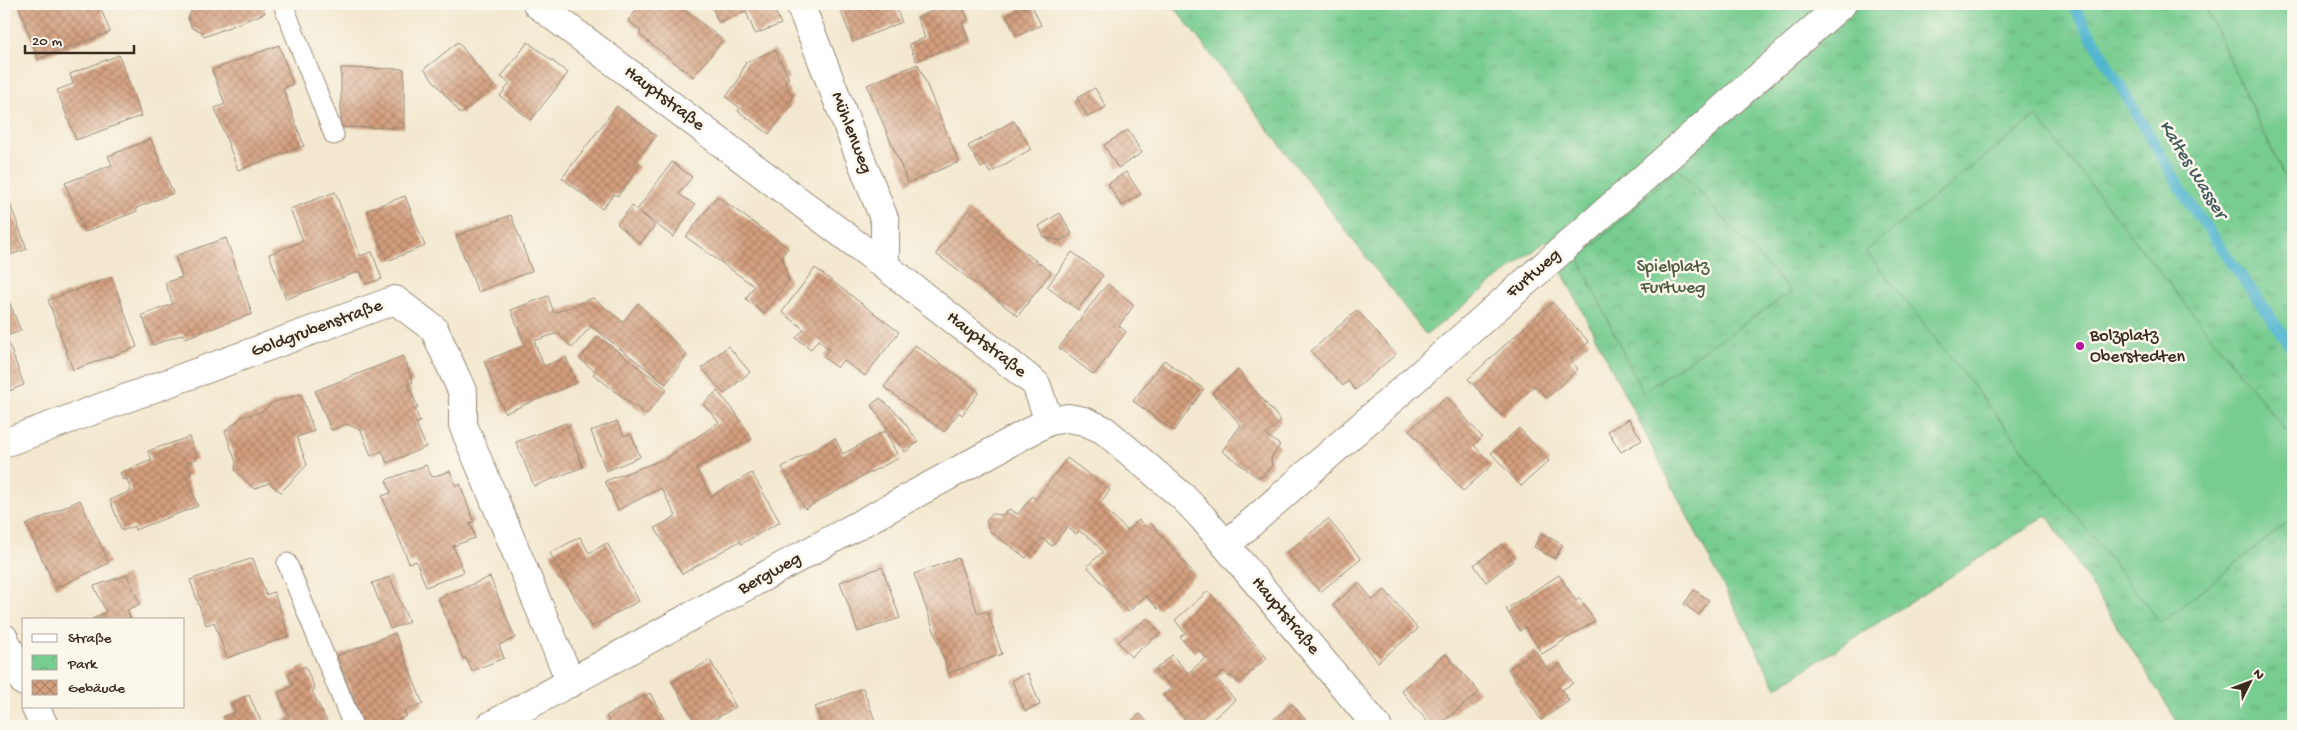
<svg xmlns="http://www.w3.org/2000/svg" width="2297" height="730" font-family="'Gochi Hand',sans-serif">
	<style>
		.grass { fill: url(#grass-tufts); stroke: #597b57 }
		.park { fill: url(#park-crowns); stroke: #597b57 }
		.garden { fill: #77cc90; stroke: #597b57 }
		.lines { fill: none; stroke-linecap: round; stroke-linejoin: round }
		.stream { stroke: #52b6d0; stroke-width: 11 }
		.building { fill: url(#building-cross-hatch) }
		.service-casing { stroke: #978976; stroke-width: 21 }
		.minor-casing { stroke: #978976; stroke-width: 30 }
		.tertiary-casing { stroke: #978976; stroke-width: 30 }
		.service { stroke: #fff; stroke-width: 19 }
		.minor { stroke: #fff; stroke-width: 28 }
		.tertiary { stroke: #fff; stroke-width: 28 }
		.poi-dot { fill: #b5179e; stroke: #fbf7ec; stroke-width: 2 }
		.labels { text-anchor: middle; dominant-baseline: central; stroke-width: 5; stroke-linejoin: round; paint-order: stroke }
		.street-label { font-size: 18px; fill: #3b2a1e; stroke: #fbf7ec }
		.park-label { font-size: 18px; fill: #4d5b40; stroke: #fbf7ec }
		.poi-label { font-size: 18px; fill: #3b2a1e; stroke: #fbf7ec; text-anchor: start }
		.water-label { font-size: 19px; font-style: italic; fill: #435b5c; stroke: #fbf7ec }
	</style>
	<defs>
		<pattern id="grass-tufts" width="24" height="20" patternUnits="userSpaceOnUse" patternTransform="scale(1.25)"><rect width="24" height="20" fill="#77cc90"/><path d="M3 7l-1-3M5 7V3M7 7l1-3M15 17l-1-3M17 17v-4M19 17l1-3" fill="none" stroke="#68af7c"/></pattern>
		<pattern id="park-crowns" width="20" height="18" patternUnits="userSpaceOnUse" patternTransform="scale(1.25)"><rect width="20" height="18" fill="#77cc90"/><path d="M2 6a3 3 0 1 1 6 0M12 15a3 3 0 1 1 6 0" fill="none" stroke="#68af7c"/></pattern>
		<pattern id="building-cross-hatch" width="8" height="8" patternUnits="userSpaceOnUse" patternTransform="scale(1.25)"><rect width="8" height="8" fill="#d49f7e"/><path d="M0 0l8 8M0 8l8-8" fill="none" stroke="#ad8267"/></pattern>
	</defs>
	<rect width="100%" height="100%" fill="#fbf7ec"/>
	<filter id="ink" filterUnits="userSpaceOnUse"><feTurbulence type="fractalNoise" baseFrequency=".02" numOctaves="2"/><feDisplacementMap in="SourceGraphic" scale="10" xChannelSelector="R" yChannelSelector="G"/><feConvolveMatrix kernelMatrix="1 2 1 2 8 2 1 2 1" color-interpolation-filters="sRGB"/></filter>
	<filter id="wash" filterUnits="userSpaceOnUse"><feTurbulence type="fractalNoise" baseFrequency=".0096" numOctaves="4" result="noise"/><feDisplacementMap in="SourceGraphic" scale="20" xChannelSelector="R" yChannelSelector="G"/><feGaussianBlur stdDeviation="1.12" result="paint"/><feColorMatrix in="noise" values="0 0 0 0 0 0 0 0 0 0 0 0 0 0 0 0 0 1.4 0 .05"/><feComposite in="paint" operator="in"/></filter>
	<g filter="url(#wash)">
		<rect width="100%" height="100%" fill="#f3e8cf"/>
		<polygon class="grass" points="1172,4 2204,4 2293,196 2293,726 2180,726 2047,515 1776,688 1546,241 1426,335"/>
		<polygon class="park" points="1677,168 1791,292 1642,392 1579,259"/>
		<g class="garden">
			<polygon points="2204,4 2293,4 2293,196"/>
			<polygon points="2036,116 2293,440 2293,518 2161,623 1866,251"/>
		</g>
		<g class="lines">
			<polyline class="stream" points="2072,4 2188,201 2293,349"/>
		</g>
		<g id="blocks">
			<g class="building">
				<polygon points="18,4 99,4 110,32 38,59"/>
				<polygon points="190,4 261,4 265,13 204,37 201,31 192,28 188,18 192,9"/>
				<polygon points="642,4 677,4 723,40 693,77 639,34 641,31 628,20"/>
				<polygon points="711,4 772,4 781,24 755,34 746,11 718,22"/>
				<polygon points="838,4 894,4 902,22 853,42"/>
				<polygon points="950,4 961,4 968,20 962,23 969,40 916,61 909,44 925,38 917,17"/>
				<polygon points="1031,4 1041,25 1017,36 1006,15"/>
				<polygon points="458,42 494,87 461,114 424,69"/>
				<polygon points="528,42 568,73 531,120 500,96 510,83 501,77"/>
				<polygon points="279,45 293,84 283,88 304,146 238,170 215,108 225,104 212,70"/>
				<polygon points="775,50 789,78 785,81 793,98 790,102 792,104 769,134 738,111 740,108 726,97 737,82 746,62"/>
				<polygon points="119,55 141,116 76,140 57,90 73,84 70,74"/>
				<polygon points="918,64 959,162 908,183 867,85"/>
				<polygon points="341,68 404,69 404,128 341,127"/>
				<polygon points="1095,88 1106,107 1088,117 1077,98"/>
				<polygon points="617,106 656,136 634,163 639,167 618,196 614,194 602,209 562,178"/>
				<polygon points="1014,121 1031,149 990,173 985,165 981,168 968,146"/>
				<polygon points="1128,130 1142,153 1118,168 1104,145"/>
				<polygon points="151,139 173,193 136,208 137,211 85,232 65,183 112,165 108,156"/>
				<polygon points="672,162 692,177 679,194 695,205 673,237 639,211 655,226 640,244 617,224 632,206 637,210"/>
				<polygon points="1126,172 1141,194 1122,206 1108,184"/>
				<polygon points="4,188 27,249 4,257"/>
				<polygon points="335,192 360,256 372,252 382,279 366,284 360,271 286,299 269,254 303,241 290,209"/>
				<polygon points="405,196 425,246 387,261 367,210"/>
				<polygon points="717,196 788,248 782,256 789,281 764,314 746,299 754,286 686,237"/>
				<polygon points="968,210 1051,272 1018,316 936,254"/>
				<polygon points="1060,213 1072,234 1060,241 1044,237 1039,226"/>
				<polygon points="511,215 532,271 478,292 456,236"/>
				<polygon points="226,238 252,314 185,338 183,334 153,345 142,315 173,304 165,283 182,277 175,256"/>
				<polygon points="1072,252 1103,275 1078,310 1047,287"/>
				<polygon points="815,268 899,332 865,376 843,360 837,368 823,357 829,349 818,340 811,349 796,338 804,329 782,312"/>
				<polygon points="112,277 137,347 73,370 48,300"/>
				<polygon points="1108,284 1134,305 1119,326 1126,332 1094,375 1059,348 1098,295"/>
				<polygon points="548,296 554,313 593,298 623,322 638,303 687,355 666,384 591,326 572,348 558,333 534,341 544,366 566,357 576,383 505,413 484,361 525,345 511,310"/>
				<polygon points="8,299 21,331 6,336 24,385 4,393 4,300"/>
				<polygon points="1552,302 1589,342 1570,360 1578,369 1547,398 1535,385 1502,416 1468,379"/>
				<polygon points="1357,310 1396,354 1355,390 1348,381 1343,386 1311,351"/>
				<polygon points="598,336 667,389 646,415 593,374 596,372 580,359"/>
				<polygon points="915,345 979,392 962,415 959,412 944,432 884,387"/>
				<polygon points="728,346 750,372 724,394 702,368"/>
				<polygon points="403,356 413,382 408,384 418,408 415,409 420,422 416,423 426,447 387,463 382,451 371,456 361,430 346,424 331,430 315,391"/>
				<polygon points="1164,360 1204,389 1174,431 1133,401"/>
				<polygon points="1238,370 1281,421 1266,435 1280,445 1271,458 1272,465 1262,477 1257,477 1222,451 1241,425 1212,393"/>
				<polygon points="717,391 734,410 752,439 696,468 711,496 752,473 780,522 741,544 740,541 682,574 655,528 676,516 661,488 618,510 605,481 667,458 719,422 703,404"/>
				<polygon points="301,394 314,431 297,437 307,465 281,492 269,483 254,489 235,470 236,462 225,431 242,417 263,411 272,403"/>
				<polygon points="1447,397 1482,437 1474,445 1492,465 1463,491 1409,430"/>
				<polygon points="880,398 899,415 918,442 905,452 871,405"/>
				<polygon points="1629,419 1642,440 1621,452 1608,431"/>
				<polygon points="617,421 624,436 631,434 640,457 606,471 591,431"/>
				<polygon points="566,423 583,467 534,486 516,442"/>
				<polygon points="1519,428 1549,461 1521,486 1491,453"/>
				<polygon points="885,431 899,458 857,479 857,480 805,509 782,467 835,438 843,454"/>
				<polygon points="189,437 197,459 186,463 191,475 186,477 198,506 135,530 134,526 122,531 110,500 131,491 127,479 123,480 120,473 152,460 148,451"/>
				<polygon points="1067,458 1110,490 1099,504 1127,530 1139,520 1146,527 1151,523 1195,575 1158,609 1146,596 1128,612 1087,566 1103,552 1093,540 1079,531 1076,534 1067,527 1052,546 1042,538 1026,558 990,531 986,521 992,514 1003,515 1009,509 1018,514 1032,496 1036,499"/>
				<polygon points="426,465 432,477 450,471 456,486 460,484 474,522 470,523 475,538 453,546 464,572 426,587 416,561 409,563 382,496 391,493 386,480"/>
				<polygon points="80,500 109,563 56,588 26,525"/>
				<polygon points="1328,519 1361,559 1320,592 1287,552"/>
				<polygon points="1541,533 1563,545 1555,559 1534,547"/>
				<polygon points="580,537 589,553 607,543 639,601 591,627 550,553"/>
				<polygon points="1502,544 1513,561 1486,582 1474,565"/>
				<polygon points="253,558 266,595 274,592 289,636 227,658 214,622 206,625 190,580"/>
				<polygon points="958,558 978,614 987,611 1002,654 949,673 914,574"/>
				<polygon points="882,567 900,618 858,632 840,582"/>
				<polygon points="127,575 140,604 127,610 131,619 92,619 106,612 94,586"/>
				<polygon points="1559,575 1576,601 1579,598 1595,621 1542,654 1525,627 1520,631 1506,609"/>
				<polygon points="390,577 409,622 390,629 372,583"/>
				<polygon points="490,577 515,638 499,645 504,658 472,671 466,658 463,659 438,598"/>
				<polygon points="1359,583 1373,600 1385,590 1418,629 1378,662 1333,605"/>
				<polygon points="1694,590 1709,600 1699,615 1684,604"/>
				<polygon points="1208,591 1267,658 1238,683 1231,675 1229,677 1224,671 1216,678 1235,700 1205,726 1191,726 1163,695 1172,688 1155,670 1172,655 1188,673 1206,658 1199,649 1195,653 1180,637 1185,633 1175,620"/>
				<polygon points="1147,618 1160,633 1131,657 1118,642"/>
				<polygon points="395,633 423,704 404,711 407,716 384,725 382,721 364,726 337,656"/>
				<polygon points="1536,651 1549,671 1560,664 1573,683 1562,690 1569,701 1541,720 1508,669"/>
				<polygon points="1446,654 1479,692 1438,726 1431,726 1401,690"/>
				<polygon points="710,660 736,707 702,726 698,726 672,682"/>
				<polygon points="305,666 315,689 312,691 329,726 279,726 277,723 289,717 278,693 293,686 288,674"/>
				<polygon points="1028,673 1040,705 1025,711 1012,680"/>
				<polygon points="863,688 877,726 823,726 815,707"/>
				<polygon points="650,693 668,726 612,726 606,716"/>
				<polygon points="249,695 263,726 228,726 223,717 235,712 231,703"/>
				<polygon points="1292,704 1311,726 1266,726"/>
				<polygon points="1140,714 1149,724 1147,726 1130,726 1128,724"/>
			</g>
		</g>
	</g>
	<g filter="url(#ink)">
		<use href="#blocks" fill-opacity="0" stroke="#978976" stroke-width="1"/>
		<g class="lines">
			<g class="service-casing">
				<g id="service">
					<polyline points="283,4 334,135"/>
					<polyline points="287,563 353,726"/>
				</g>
			</g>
			<g class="minor-casing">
				<g id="minor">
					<polyline points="537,4 885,266 1036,384 1049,421"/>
					<polyline points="800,4 885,221 885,266"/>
					<polyline points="4,443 395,300 434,329 463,393 463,425 571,683"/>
					<polyline points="1226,545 1842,4"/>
					<polyline points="4,638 24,682"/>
					<polyline points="35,706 44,726"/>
				</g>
			</g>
			<g class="tertiary-casing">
				<polyline id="tertiary" points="490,726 1025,434 1049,421 1068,418 1084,421 1104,430 1183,497 1202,517 1377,726"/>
			</g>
			<use href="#service" class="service"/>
			<use href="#minor" class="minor"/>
			<use href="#tertiary" class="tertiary"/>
		</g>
	</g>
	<circle class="poi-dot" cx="2080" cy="346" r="5"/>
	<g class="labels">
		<g class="street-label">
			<text transform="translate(664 99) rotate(37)">Hauptstraße</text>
			<text transform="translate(851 133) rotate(69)">Mühlenweg</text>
			<text transform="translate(1534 274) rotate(-41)">Furtweg</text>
			<text transform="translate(317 329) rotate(-20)">Goldgrubenstraße</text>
			<text transform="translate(986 345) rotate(38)">Hauptstraße</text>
			<text transform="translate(770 574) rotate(-29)">Bergweg</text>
			<text transform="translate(1285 616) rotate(50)">Hauptstraße</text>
		</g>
		<g class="park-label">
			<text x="1673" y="267">Spielplatz<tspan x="1673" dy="21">Furtweg</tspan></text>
		</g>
		<g class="poi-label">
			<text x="2090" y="336">Bolzplatz<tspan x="2090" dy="21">Oberstedten</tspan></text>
		</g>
		<g class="water-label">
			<text transform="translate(2192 170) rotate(58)">Kaltes Wasser</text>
		</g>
	</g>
	<rect width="2297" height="730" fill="none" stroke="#fbf7ec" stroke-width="20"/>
	<rect x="22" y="618" width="162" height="90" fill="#fbf7ec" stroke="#aea59a"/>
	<rect x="32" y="634" width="25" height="8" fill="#ffffff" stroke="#aea59a"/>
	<text x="68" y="642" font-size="15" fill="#3b2a1e">Straße</text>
	<rect x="32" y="655" width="25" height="15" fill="url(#park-crowns)" stroke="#aea59a"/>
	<text x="68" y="668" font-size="15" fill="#3b2a1e">Park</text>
	<rect x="32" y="680" width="25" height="15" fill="url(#building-cross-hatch)" stroke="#aea59a"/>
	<text x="68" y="692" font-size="15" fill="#3b2a1e">Gebäude</text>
	<g transform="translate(2250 682) rotate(48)" stroke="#fbf7ec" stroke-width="4" paint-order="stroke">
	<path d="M0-4L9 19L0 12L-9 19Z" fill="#3b2a1e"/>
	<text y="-8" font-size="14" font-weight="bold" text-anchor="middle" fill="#3b2a1e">N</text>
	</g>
	<path d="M25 45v8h109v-8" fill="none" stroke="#3b2a1e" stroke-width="2.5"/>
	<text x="32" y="45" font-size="15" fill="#3b2a1e" stroke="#fbf7ec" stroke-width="4" paint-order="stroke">20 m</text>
</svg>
